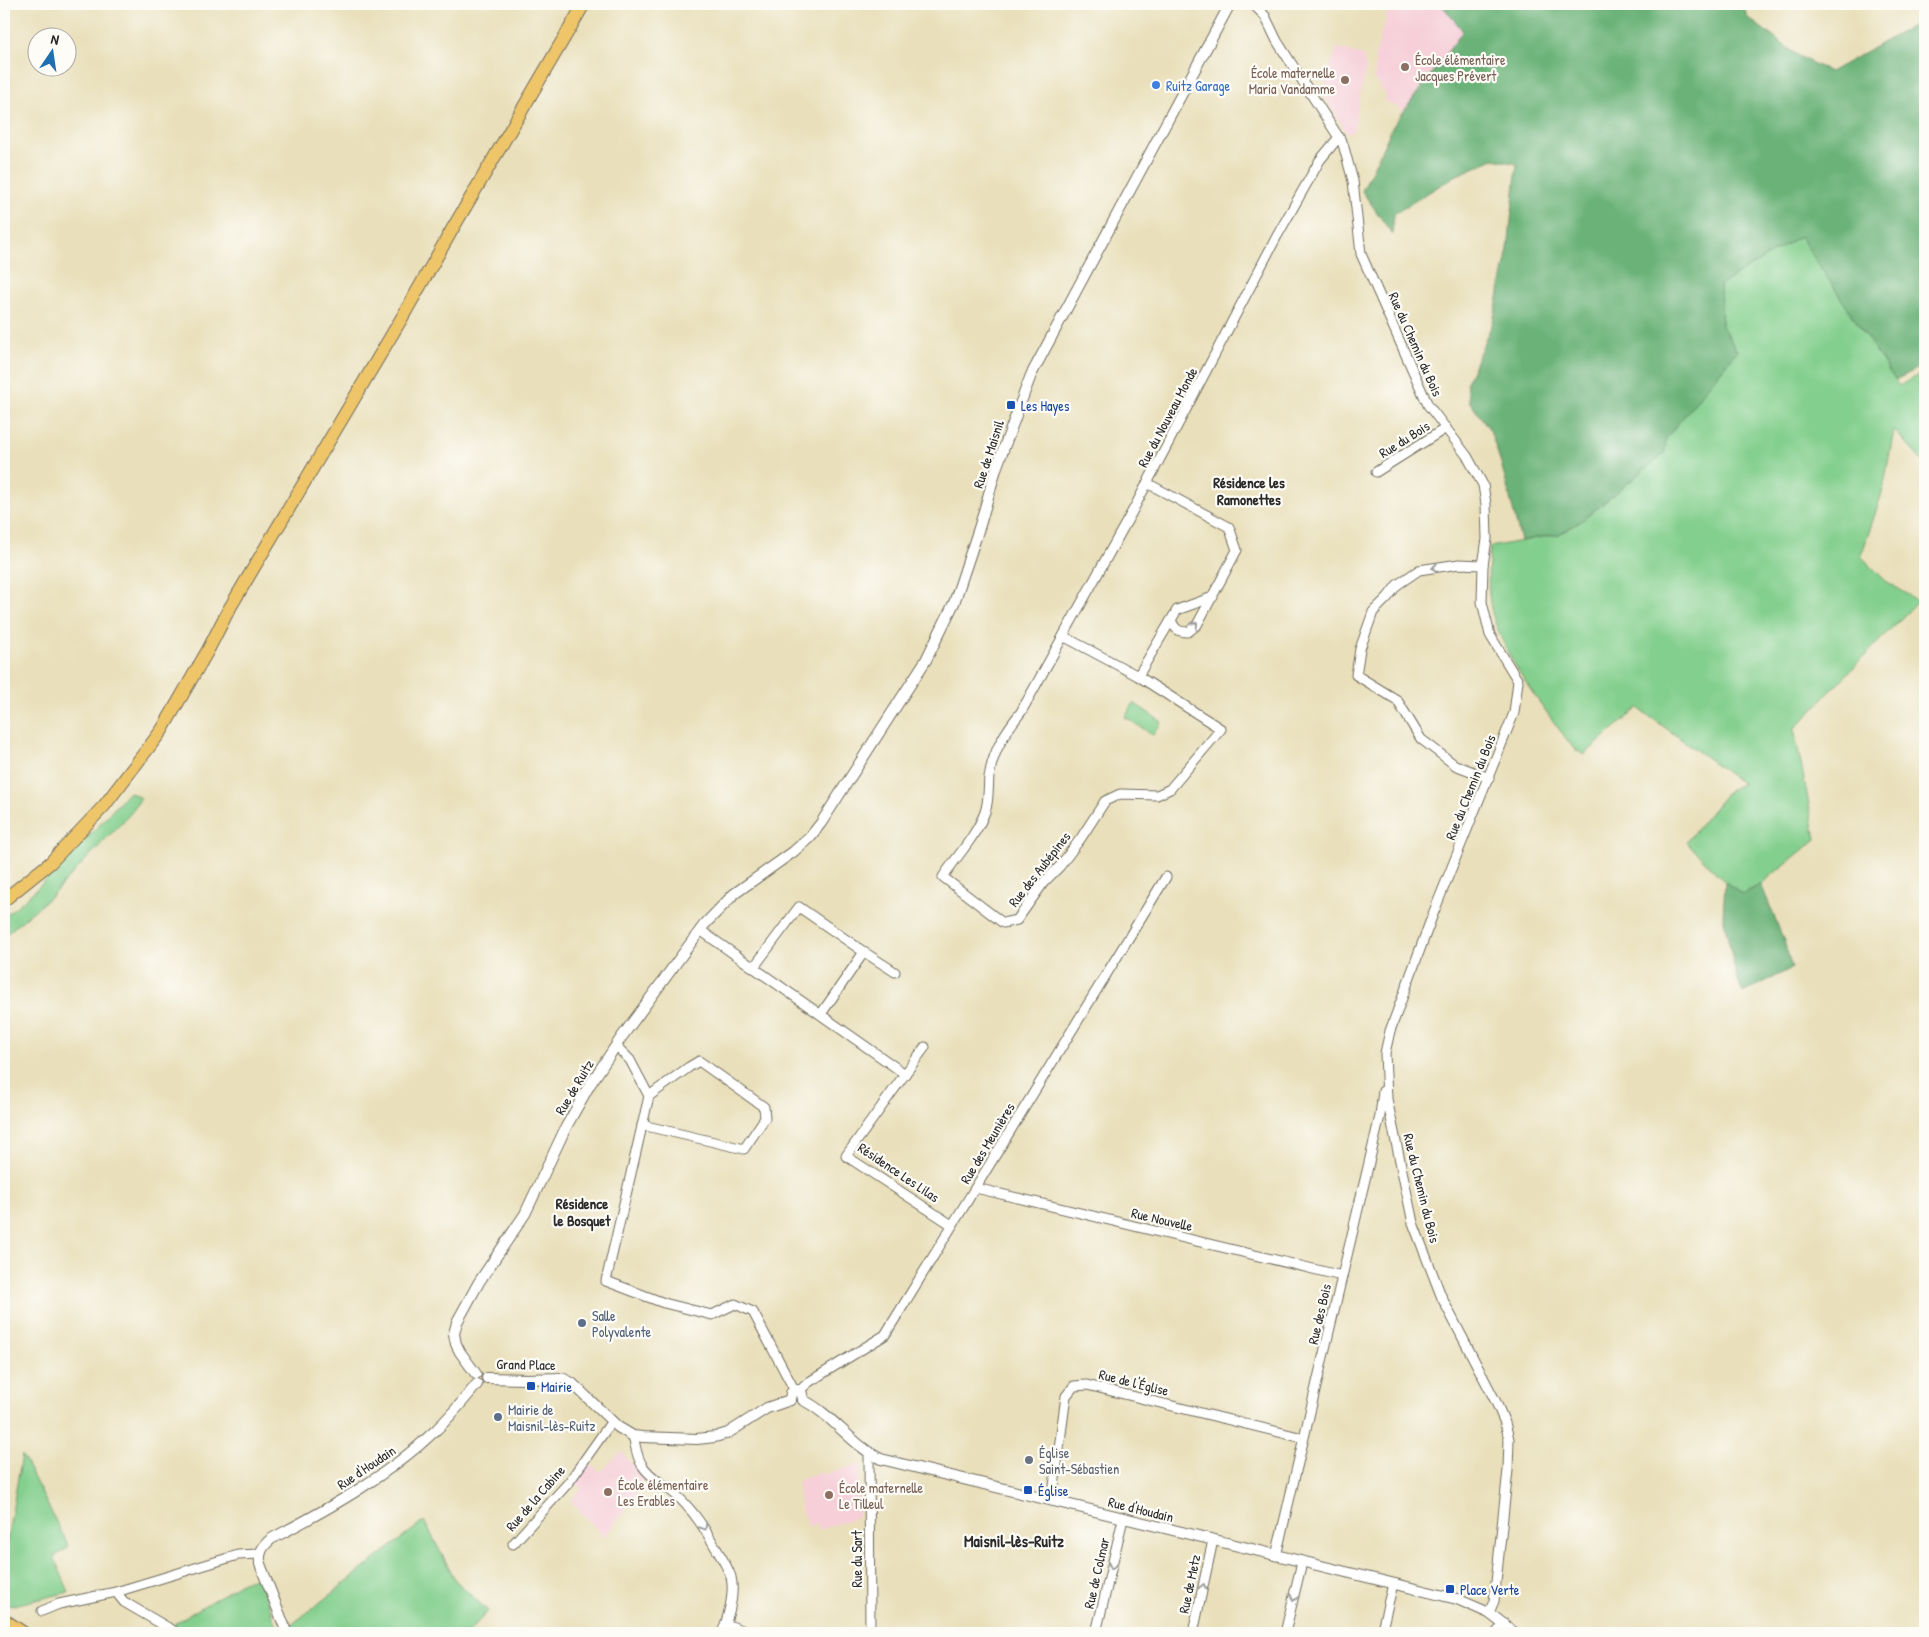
<svg xmlns="http://www.w3.org/2000/svg" width="1929" height="1637" font-family="'Patrick Hand',sans-serif">
	<style>
		.built { fill: #f6cfd9 }
		.green { fill: #83cf8d; stroke: #577d5c }
		.forest { fill: #6ab278; stroke: #4a6e52 }
		.lines { fill: none; stroke-linecap: round; stroke-linejoin: round }
		.minor-casing { stroke: #6e6a5d; stroke-width: 11 }
		.tertiary-casing { stroke: #6e6a5d; stroke-width: 12 }
		.primary-casing { stroke: #6e6a5d; stroke-width: 14 }
		.trunk-casing { stroke: #6e6a5d; stroke-width: 16 }
		.minor { stroke: #fff; stroke-width: 9 }
		.tertiary { stroke: #fff; stroke-width: 10 }
		.primary { stroke: #eec569; stroke-width: 12 }
		.trunk { stroke: #eec569; stroke-width: 14 }
		.oneway { stroke: #a0a0a0 }
		.education-dot { fill: #8d6e63; stroke: #fdfcf7; stroke-width: 2 }
		.shop-dot { fill: #3f7fe0; stroke: #fdfcf7; stroke-width: 2 }
		.transit-dot { fill: #1a4fb4; stroke: #fdfcf7; stroke-width: 2 }
		.service-dot { fill: #5c6f8a; stroke: #fdfcf7; stroke-width: 2 }
		.worship-dot { fill: #6b7280; stroke: #fdfcf7; stroke-width: 2 }
		.labels { text-anchor: middle; dominant-baseline: central; stroke-width: 4.5; stroke-linejoin: round; paint-order: stroke }
		.education-label { font-size: 14px; fill: #785e54; stroke: #fdfcf7; text-anchor: start }
		.shop-label { font-size: 14px; fill: #366cbe; stroke: #fdfcf7; text-anchor: start }
		.street-label { font-size: 14px; fill: #2b2b2b; stroke: #fdfcf7 }
		.transit-label { font-size: 14px; fill: #164399; stroke: #fdfcf7; text-anchor: start }
		.service-label { font-size: 14px; fill: #4e5e75; stroke: #fdfcf7; text-anchor: start }
		.worship-label { font-size: 14px; fill: #5b616d; stroke: #fdfcf7; text-anchor: start }
		.neighbourhood-label { font-size: 15px; font-weight: bold; fill: #2b2b2b; stroke: #fdfcf7 }
		.quarter-label { font-size: 16px; font-weight: bold; fill: #2b2b2b; stroke: #fdfcf7 }
	</style>
	<rect width="100%" height="100%" fill="#fdfcf7"/>
	<filter id="ink" filterUnits="userSpaceOnUse"><feTurbulence type="fractalNoise" baseFrequency=".02" numOctaves="2"/><feDisplacementMap in="SourceGraphic" scale="10" xChannelSelector="R" yChannelSelector="G"/><feConvolveMatrix kernelMatrix="1 2 1 2 8 2 1 2 1" color-interpolation-filters="sRGB"/></filter>
	<filter id="wash" filterUnits="userSpaceOnUse"><feTurbulence type="fractalNoise" baseFrequency=".0096" numOctaves="4" result="noise"/><feDisplacementMap in="SourceGraphic" scale="20" xChannelSelector="R" yChannelSelector="G"/><feGaussianBlur stdDeviation="1.12" result="paint"/><feColorMatrix in="noise" values="0 0 0 0 0 0 0 0 0 0 0 0 0 0 0 0 0 1.4 0 .05"/><feComposite in="paint" operator="in"/></filter>
	<g filter="url(#wash)">
		<rect width="100%" height="100%" fill="#e9dfba"/>
		<g class="built">
			<polygon points="1390,4 1441,4 1463,30 1404,110 1384,101 1386,95 1375,79 1375,56"/>
			<polygon points="1337,47 1363,56 1366,68 1353,131 1347,133 1322,92"/>
			<polygon points="621,1451 643,1478 635,1497 604,1537 571,1501 582,1488 574,1482 586,1461 601,1472"/>
			<polygon points="860,1464 858,1517 819,1530 817,1523 809,1527 801,1510 797,1481 822,1472 823,1475"/>
		</g>
		<g class="green">
			<path d="M1800,236L1899,386L1925,371V464L1894,430L1883,490L1861,556L1886,581L1918,601L1794,729L1816,839L1761,884L1743,894L1725,882L1686,842L1729,790L1743,784L1638,708L1584,755L1573,748C1545,709 1511,669 1495,622C1486,599 1488,571 1490,547L1559,534L1580,522L1664,453L1666,438L1737,351L1722,326L1720,285Z"/>
			<polygon points="1134,703 1162,722 1153,735 1125,717"/>
			<path d="M129,792L141,798L130,814L50,897L4,936V917C50,880 89,836 129,792Z"/>
			<polygon points="22,1455 69,1547 54,1557 69,1592 10,1606 4,1602 4,1558"/>
			<polygon points="424,1521 456,1581 488,1611 468,1633 294,1633 290,1626"/>
			<polygon points="258,1577 280,1633 185,1633 174,1624 243,1582"/>
		</g>
		<g class="forest">
			<polygon points="1441,4 1743,4 1747,17 1800,57 1830,72 1925,19 1925,361 1917,369 1895,380 1800,236 1720,285 1722,326 1737,351 1666,438 1665,453 1580,522 1559,534 1521,541 1501,463 1490,430 1469,401 1467,382 1493,322 1508,249 1517,164 1494,159 1455,176 1394,214 1392,234 1362,191 1393,126 1463,31"/>
			<polygon points="1725,882 1743,894 1761,884 1784,941 1792,968 1743,993 1736,975 1723,916"/>
		</g>
	</g>
	<g filter="url(#ink)">
		<g class="lines">
			<g class="minor-casing">
				<g id="minor">
					<polyline points="1253,4 1265,16 1277,41 1343,144 1353,181 1361,254 1428,405 1467,456 1483,485 1486,504 1487,539 1483,565 1482,602 1490,635 1518,681 1514,713 1433,914 1390,1031 1385,1053 1387,1099 1413,1223 1442,1298 1496,1402 1505,1423 1509,1439 1508,1470 1494,1601 1489,1613"/>
					<polyline points="1376,472 1446,428"/>
					<path d="M1147,483L1229,527L1237,550L1197,625L1188,632C1178,632 1175,629 1171,620"/>
					<polyline points="1483,565 1459,564 1419,570 1397,585 1388,597 1373,612 1360,649 1356,675 1397,700 1421,739 1455,765 1489,778"/>
					<path d="M1063,636L1138,676L1221,729L1170,789L1157,795L1120,794L1105,801L1081,838L1060,866L1044,882L1017,920L1003,923L943,877C957,856 976,836 985,812C989,801 988,788 989,777C993,751 1005,732 1021,712L1132,512L1277,236L1320,160L1339,137"/>
					<polyline points="1138,676 1177,610 1213,597"/>
					<polyline points="700,930 905,1074 846,1156 952,1225"/>
					<polyline points="864,952 895,972"/>
					<polyline points="754,967 799,907 864,952 821,1014"/>
					<polyline points="616,1046 630,1060 649,1096 606,1281 664,1303 712,1315 735,1304 753,1312 795,1391"/>
					<polyline points="905,1074 925,1047"/>
					<polyline points="642,1125 744,1149 765,1118 764,1107 699,1061 689,1067 649,1096"/>
					<polyline points="976,1188 1342,1276"/>
					<polyline points="799,1391 809,1382 885,1335 1166,877"/>
					<path d="M633,1436C636,1446 636,1456 642,1465C650,1478 665,1485 676,1495C694,1511 705,1529 717,1550C722,1558 728,1568 731,1577C735,1594 728,1618 722,1633"/>
					<polyline points="869,1454 870,1633"/>
					<polyline points="1052,1501 1066,1396 1074,1386 1087,1385 1303,1438"/>
					<polyline points="513,1544 569,1482 612,1421"/>
					<polyline points="1276,1556 1380,1116 1383,1091"/>
					<polyline points="116,1592 124,1602 177,1633"/>
					<polyline points="42,1611 59,1604 116,1592 238,1555 259,1554"/>
					<polyline points="726,1624 749,1633"/>
					<polyline points="1096,1633 1123,1519"/>
					<polyline points="1193,1633 1213,1540"/>
					<polyline points="1285,1633 1302,1562"/>
					<polyline points="1381,1633 1393,1584"/>
					<polyline points="1496,1633 1505,1624"/>
				</g>
			</g>
			<g class="tertiary-casing">
				<g id="tertiary">
					<polyline points="476,1374 460,1352 456,1344 454,1334 457,1322 479,1282 525,1214 566,1127 589,1086 621,1038 704,925 734,894 793,852 810,837 821,823 926,660 954,603 980,525 996,469 1031,375 1230,4"/>
					<polyline points="487,1378 527,1379 562,1378 572,1383 618,1427 633,1436 643,1437 697,1439 715,1437 728,1433 767,1408 790,1400"/>
					<polyline points="790,1400 791,1393 797,1390 802,1394 803,1400"/>
					<path d="M803,1400C833,1415 851,1445 881,1459L1457,1599L1489,1613L1515,1633"/>
					<path d="M287,1633L260,1564C259,1552 262,1547 271,1539C330,1508 388,1476 436,1430C451,1416 464,1400 477,1384"/>
				</g>
			</g>
			<g class="primary-casing">
				<polyline id="primary" points="4,900 50,863 104,806 162,730 208,650 228,611 403,316 453,228 584,4"/>
			</g>
			<g class="trunk-casing">
				<polyline id="trunk" points="4,1621 22,1633"/>
			</g>
			<use href="#minor" class="minor"/>
			<use href="#tertiary" class="tertiary"/>
			<use href="#primary" class="primary"/>
			<use href="#trunk" class="trunk"/>
		</g>
		<defs><path id="oneway-chevron" d="M-2-3.5L2.5 0L-2 3.5" fill="none" stroke-width="1.6" stroke-linecap="round" stroke-linejoin="round" transform="scale(1.25)"/></defs>
		<g class="oneway">
			<use href="#oneway-chevron" transform="translate(1435 568) rotate(172)"/>
			<use href="#oneway-chevron" transform="translate(1195 625) rotate(-47)"/>
			<use href="#oneway-chevron" transform="translate(704 1527) rotate(57)"/>
			<use href="#oneway-chevron" transform="translate(1112 1566) rotate(103)"/>
			<use href="#oneway-chevron" transform="translate(1203 1587) rotate(-78)"/>
			<use href="#oneway-chevron" transform="translate(1294 1598) rotate(104)"/>
		</g>
	</g>
	<g class="education-dot">
		<circle cx="1405" cy="67" r="5"/>
		<circle cx="1345" cy="80" r="5"/>
		<circle cx="608" cy="1492" r="5"/>
		<circle cx="829" cy="1495" r="5"/>
	</g>
	<circle class="shop-dot" cx="1156" cy="85" r="5"/>
	<g class="transit-dot">
		<rect x="1006" y="400" width="10" height="10" rx="2.5"/>
		<rect x="526" y="1381" width="10" height="10" rx="2.5"/>
		<rect x="1023" y="1485" width="10" height="10" rx="2.5"/>
		<rect x="1445" y="1584" width="10" height="10" rx="2.5"/>
	</g>
	<g class="service-dot">
		<circle cx="582" cy="1323" r="5"/>
		<circle cx="498" cy="1417" r="5"/>
	</g>
	<circle class="worship-dot" cx="1029" cy="1460" r="5"/>
	<g class="labels">
		<g class="education-label">
			<text x="1415" y="59">École élémentaire<tspan x="1415" dy="16">Jacques Prévert</tspan></text>
			<text x="1335" y="72" text-anchor="end">École maternelle<tspan x="1335" dy="16">Maria Vandamme</tspan></text>
			<text x="618" y="1484">École élémentaire<tspan x="618" dy="16">Les Erables</tspan></text>
			<text x="839" y="1487">École maternelle<tspan x="839" dy="16">Le Tilleul</tspan></text>
		</g>
		<g class="shop-label">
			<text x="1166" y="85">Ruitz Garage</text>
		</g>
		<g class="street-label">
			<text transform="translate(1416 344) rotate(66)">Rue du Chemin du Bois</text>
			<text transform="translate(1167 417) rotate(-62)">Rue du Nouveau Monde</text>
			<text transform="translate(1404 439) rotate(-32)">Rue du Bois</text>
			<text transform="translate(988 454) rotate(-72)">Rue de Maisnil</text>
			<text transform="translate(1470 787) rotate(-68)">Rue du Chemin du Bois</text>
			<text transform="translate(1039 869) rotate(-52)">Rue des Aubépines</text>
			<text transform="translate(574 1087) rotate(-59)">Rue de Ruitz</text>
			<text transform="translate(987 1143) rotate(-59)">Rue des Meunières</text>
			<text transform="translate(899 1172) rotate(34)">Résidence Les Lilas</text>
			<text transform="translate(1422 1188) rotate(76)">Rue du Chemin du Bois</text>
			<text transform="translate(1162 1219) rotate(13)">Rue Nouvelle</text>
			<text transform="translate(1319 1314) rotate(-77)">Rue des Bois</text>
			<text transform="translate(526 1364) rotate(1)">Grand Place</text>
			<text transform="translate(1134 1382) rotate(14)">Rue de l'Église</text>
			<text transform="translate(366 1467) rotate(-34)">Rue d'Houdain</text>
			<text transform="translate(535 1498) rotate(-49)">Rue de la Cabine</text>
			<text transform="translate(1141 1509) rotate(14)">Rue d'Houdain</text>
			<text transform="translate(856 1559) rotate(-90)">Rue du Sart</text>
			<text transform="translate(1096 1573) rotate(-77)">Rue de Colmar</text>
			<text transform="translate(1189 1584) rotate(-78)">Rue de Metz</text>
		</g>
		<g class="transit-label">
			<text x="1021" y="405">Les Hayes</text>
			<text x="541" y="1386">Mairie</text>
			<text x="1038" y="1490">Église</text>
			<text x="1460" y="1589">Place Verte</text>
		</g>
		<g class="service-label">
			<text x="592" y="1315">Salle<tspan x="592" dy="16">Polyvalente</tspan></text>
			<text x="508" y="1409">Mairie de<tspan x="508" dy="16">Maisnil-lès-Ruitz</tspan></text>
		</g>
		<g class="worship-label">
			<text x="1039" y="1452">Église<tspan x="1039" dy="16">Saint-Sébastien</tspan></text>
		</g>
		<g class="neighbourhood-label">
			<text x="1249" y="482">Résidence les<tspan x="1249" dy="17">Ramonettes</tspan></text>
			<text x="582" y="1203">Résidence<tspan x="582" dy="17">le Bosquet</tspan></text>
		</g>
		<g class="quarter-label">
			<text x="1014" y="1541">Maisnil-lès-Ruitz</text>
		</g>
	</g>
	<rect width="1929" height="1637" fill="none" stroke="#fdfcf7" stroke-width="20"/>
	<g transform="translate(52 52) rotate(13)"><circle r="24" fill="#fdfcf7" stroke="#a9a8a5"/>
	<path d="M0-4L9 19L0 12L-9 19Z" fill="#1f6fb2"/>
	<text y="-8" font-size="14" font-weight="bold" text-anchor="middle" fill="#2b2b2b">N</text>
	</g>
</svg>
